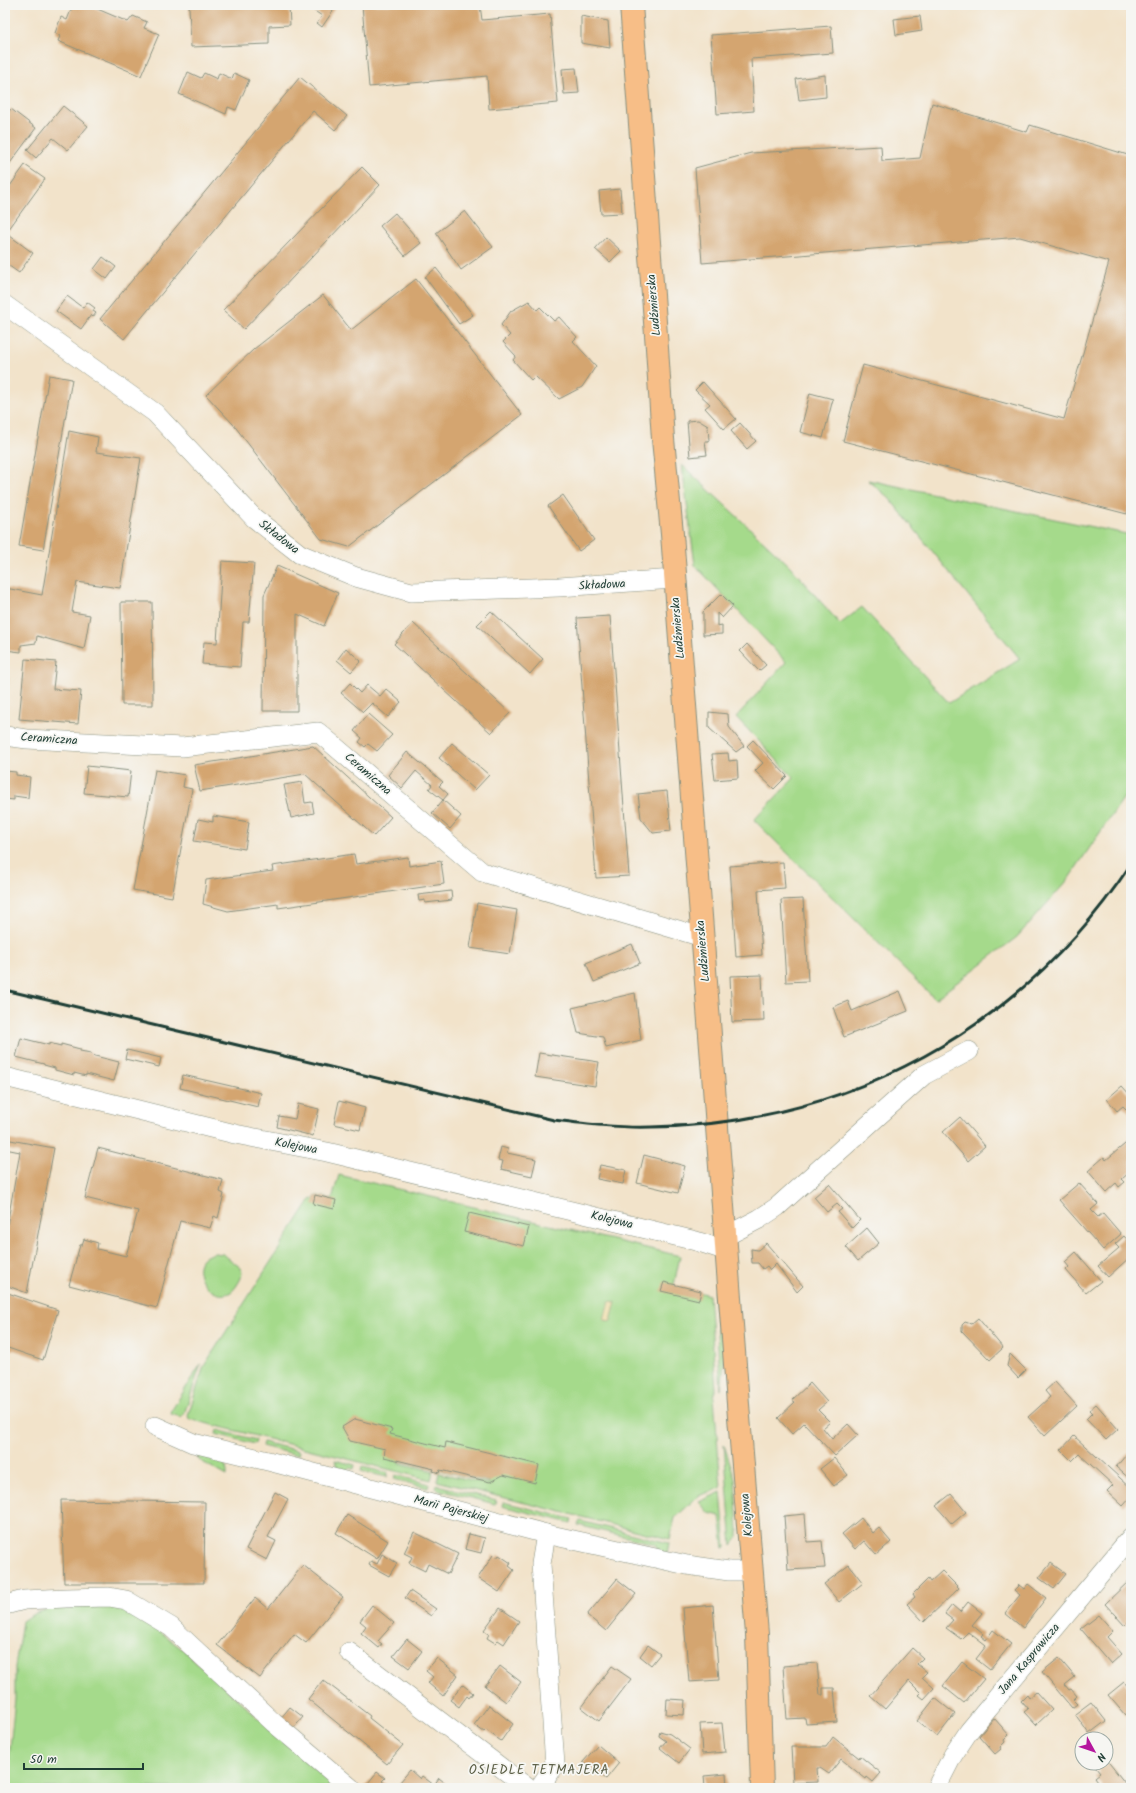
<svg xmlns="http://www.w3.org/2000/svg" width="1136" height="1793" font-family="Kalam,sans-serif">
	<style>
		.green { fill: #a5da8b; stroke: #628c60; fill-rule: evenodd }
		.sand { fill: #eeda9e; stroke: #868c69 }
		.building { fill: #d4a570 }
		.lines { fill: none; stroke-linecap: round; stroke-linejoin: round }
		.street-casing { stroke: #88907f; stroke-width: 20 }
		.primary-casing { stroke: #88907f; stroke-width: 24 }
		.street { stroke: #fff; stroke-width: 19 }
		.primary { stroke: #f7be87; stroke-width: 22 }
		.rail { stroke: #1f3d34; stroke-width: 3 }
		.labels { text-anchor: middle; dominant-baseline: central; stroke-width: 3.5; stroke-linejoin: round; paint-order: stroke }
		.street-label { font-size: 12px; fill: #1f3d34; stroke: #f6f6f2 }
		.neighbourhood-label { font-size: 13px; letter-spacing: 1px; fill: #5e6149; stroke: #f6f6f2 }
	</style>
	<rect width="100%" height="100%" fill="#f6f6f2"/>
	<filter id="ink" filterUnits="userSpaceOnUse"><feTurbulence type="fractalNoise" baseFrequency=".025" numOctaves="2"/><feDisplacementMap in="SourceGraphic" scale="8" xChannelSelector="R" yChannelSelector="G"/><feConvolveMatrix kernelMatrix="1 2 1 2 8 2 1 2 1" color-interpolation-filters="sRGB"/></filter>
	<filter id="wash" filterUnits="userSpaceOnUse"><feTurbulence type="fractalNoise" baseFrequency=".012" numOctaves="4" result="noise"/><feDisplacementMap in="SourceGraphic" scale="16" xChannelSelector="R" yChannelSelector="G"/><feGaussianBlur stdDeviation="0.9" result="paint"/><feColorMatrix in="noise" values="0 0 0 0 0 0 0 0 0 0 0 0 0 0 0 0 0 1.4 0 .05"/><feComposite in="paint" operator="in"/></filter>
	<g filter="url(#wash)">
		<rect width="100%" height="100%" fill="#f2e3ca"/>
		<g class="green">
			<polygon points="682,465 789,565 840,624 862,607 949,703 1020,659 889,498 868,480 1131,535 1131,786 1129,790 1067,881 1017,937 935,999 754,820 794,778 736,717 786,662 695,565"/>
			<path d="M339,1175L680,1256L674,1285L709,1295L716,1389L714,1397L721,1488L698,1496L675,1518L670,1539L437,1481L439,1473L433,1471L431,1480L189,1419L188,1415L204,1366L311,1199H314L315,1195L332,1199ZM399,1461L434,1469L433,1471L399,1463ZM440,1470L489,1482V1484L439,1473Z"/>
			<path d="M215,1253L223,1254L241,1268C243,1275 241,1279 237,1285C219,1316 175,1261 215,1253Z"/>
			<polygon points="720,1290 725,1356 721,1389 714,1291"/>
			<polygon points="201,1364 184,1414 181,1417 171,1414 173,1408"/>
			<polygon points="217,1430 256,1440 255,1444 216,1434"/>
			<polygon points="263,1442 299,1451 298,1455 262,1446"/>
			<polygon points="724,1445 735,1478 738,1531 738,1537 732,1545"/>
			<path d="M195,1452C210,1456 228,1456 227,1476L199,1460Z"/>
			<polygon points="335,1460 355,1465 354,1469 350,1468 341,1472 337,1468"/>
			<polygon points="362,1467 388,1473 387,1477 361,1471"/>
			<polygon points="395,1475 429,1484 428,1488 394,1479"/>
			<polygon points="437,1485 496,1500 495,1504 436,1489"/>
			<polygon points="721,1492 726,1548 724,1548 720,1516 709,1513 699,1502"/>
			<polygon points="503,1502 572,1519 571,1523 502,1506"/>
			<polygon points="580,1521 669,1543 667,1553 659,1552 655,1544 578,1525"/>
			<path d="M110,1606L128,1608L182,1649L336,1788H6L15,1699V1667L22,1621C49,1602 78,1606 110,1606Z"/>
		</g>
		<polygon class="sand" points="609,1301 616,1302 611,1321 604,1320"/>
		<g id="blocks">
			<g class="building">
				<polygon points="5,5 10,5 5,12"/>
				<polygon points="73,5 88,5 128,22 133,16 147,22 144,28 159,34 141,76 58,41 60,36 55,33 61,17 67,20"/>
				<polygon points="231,5 289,5 290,25 269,26 269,44 191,47 189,7"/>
				<polygon points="313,5 337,5 322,27 317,23 322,16 313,10"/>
				<polygon points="362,5 480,5 482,20 550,14 558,103 489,109 487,76 369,87"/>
				<polygon points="581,16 608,21 610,48 581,43"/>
				<polygon points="920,16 922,31 896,35 894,19"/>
				<polygon points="831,26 833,53 751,59 754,111 717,114 711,35"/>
				<polygon points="576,68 579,93 564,94 562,69"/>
				<polygon points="188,72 201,78 204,73 217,79 219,73 232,79 234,73 249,80 236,110 228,107 226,114 179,94"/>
				<polygon points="825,75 826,97 799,100 796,79"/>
				<polygon points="300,77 347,116 335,130 313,111 124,339 100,319"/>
				<polygon points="932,103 1027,132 1030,125 1131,156 1131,496 1127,514 843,441 863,365 1064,419 1109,262 1020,237 702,263 695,168 751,153 881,146 882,161 920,158"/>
				<polygon points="63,106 88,126 68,150 53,138 36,158 27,150"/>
				<polygon points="11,109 36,128 5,170 5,116"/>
				<polygon points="25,165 45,179 6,233 33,253 19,273 5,263 5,193"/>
				<polygon points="362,167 380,185 244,329 223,310"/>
				<polygon points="620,189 622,213 601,214 599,191"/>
				<polygon points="465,211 493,247 461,270 436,233"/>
				<polygon points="395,213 421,243 405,256 380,226"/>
				<polygon points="606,237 621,251 610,262 595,249"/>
				<polygon points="103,257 116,267 107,279 94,269"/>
				<polygon points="436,268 473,315 459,324 425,277"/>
				<polygon points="416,279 522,415 349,547 321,539 233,424 206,395 254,349 323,295 351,330"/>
				<polygon points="67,296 83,308 87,302 95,308 93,311 96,313 93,317 91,315 81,329 56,311"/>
				<polygon points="529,301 537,310 540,307 554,321 559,317 577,337 573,341 596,366 582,387 559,399 535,376 531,380 513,360 516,356 503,342 510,335 501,325 511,311"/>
				<polygon points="49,375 72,379 43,550 19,546"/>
				<polygon points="703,382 736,419 724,429 705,408 710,404 695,390"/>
				<polygon points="810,393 833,399 823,438 800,432"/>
				<polygon points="698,420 708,426 709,441 705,441 707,455 690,457 687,421"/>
				<polygon points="740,423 756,441 747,449 731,431"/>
				<polygon points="69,431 98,437 96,452 141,458 120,588 77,582 72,612 90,615 84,649 37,636 36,643 21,645 21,652 5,650 5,588 42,595"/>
				<polygon points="563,495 594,540 579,551 548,506"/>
				<polygon points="222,561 254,563 249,622 243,622 240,667 202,664 204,642 217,643"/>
				<polygon points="277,566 338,593 324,626 297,614 297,711 263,711 264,595"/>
				<polygon points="721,594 733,606 722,618 717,613 717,626 722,625 722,634 703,635 703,612"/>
				<polygon points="121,602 152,602 153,705 122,705"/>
				<polygon points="491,611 543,659 530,674 477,625"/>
				<polygon points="610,616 629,876 596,878 577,618"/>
				<polygon points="413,623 510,713 491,733 394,644"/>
				<polygon points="747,644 766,665 759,671 740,651"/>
				<polygon points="346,648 361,661 351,672 337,660"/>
				<polygon points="25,659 56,662 53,689 81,691 78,724 19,719"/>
				<polygon points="5,678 9,678 7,694 5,694"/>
				<polygon points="350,683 360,693 367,685 380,696 386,689 401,702 388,717 372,703 363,712 341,693"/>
				<polygon points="709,712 728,714 729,727 744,746 736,752 709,728"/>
				<polygon points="368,714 392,735 377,751 368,744 365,747 359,742 362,738 354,731"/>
				<polygon points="753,740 787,776 774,789 755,771 763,763 747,746"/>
				<polygon points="452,743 489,775 475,790 439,758"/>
				<polygon points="313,746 391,817 374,836 305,774 200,791 194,765"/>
				<polygon points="407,752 443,782 439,786 448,794 443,800 429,789 432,785 416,771 402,788 388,775"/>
				<polygon points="728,753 729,761 737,760 738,778 715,780 712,754"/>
				<polygon points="87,766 131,771 128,797 84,793"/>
				<polygon points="155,770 185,775 183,787 192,789 172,897 133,890"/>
				<polygon points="5,771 16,772 16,775 30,777 28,798 14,796 14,800 5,799"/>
				<polygon points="302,782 305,803 312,802 314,813 291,818 284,785"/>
				<polygon points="667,791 671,831 653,833 641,818 638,794"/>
				<polygon points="443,800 461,816 450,829 432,813"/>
				<polygon points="213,816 249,822 245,849 194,841 198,819 213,822"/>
				<polygon points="354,854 356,864 408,857 409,866 441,861 444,884 278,908 278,904 228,911 203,904 206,880 273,871 272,866"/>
				<polygon points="783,862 785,888 758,890 762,955 736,957 730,866"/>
				<polygon points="451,891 452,900 425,903 425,900 419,901 418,895"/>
				<polygon points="803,899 808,981 786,982 781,900"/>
				<polygon points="477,903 517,910 510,954 470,948"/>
				<polygon points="632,944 640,963 594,982 586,963"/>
				<polygon points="762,975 764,1021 732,1022 730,976"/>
				<polygon points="900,991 908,1011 844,1037 833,1007 848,1001 852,1011"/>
				<polygon points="635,993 641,1040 606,1048 603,1037 578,1033 572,1008"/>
				<polygon points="21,1038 49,1045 49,1043 61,1046 61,1044 80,1049 80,1051 91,1053 91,1055 119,1062 114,1081 86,1074 86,1076 74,1073 74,1075 55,1070 55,1068 44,1065 44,1064 16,1057"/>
				<polygon points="127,1050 161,1058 159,1067 125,1059"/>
				<polygon points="539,1053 599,1062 595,1086 535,1077"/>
				<polygon points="183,1075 261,1093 258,1107 180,1088"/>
				<polygon points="1122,1086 1131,1096 1131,1114 1123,1106 1117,1111 1107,1099"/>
				<polygon points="339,1101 365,1108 360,1130 334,1124"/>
				<polygon points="298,1104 319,1109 313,1136 277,1127 279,1116 295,1119"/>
				<polygon points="960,1117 985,1146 968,1161 943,1132"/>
				<polygon points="5,1139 54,1148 27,1293 5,1285 5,1237 20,1152 5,1149"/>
				<polygon points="1131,1139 1131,1171 1122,1179 1125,1182 1119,1187 1116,1183 1106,1192 1088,1171 1104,1157 1106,1160"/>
				<polygon points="501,1147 508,1149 507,1153 536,1159 532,1176 501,1169 503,1161 498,1160"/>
				<polygon points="98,1148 223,1180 220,1192 224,1194 218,1218 214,1216 210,1228 180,1221 157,1308 69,1285 80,1245 82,1245 84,1239 98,1243 97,1249 126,1256 138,1211 85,1198"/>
				<polygon points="644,1155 685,1166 678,1193 637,1183"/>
				<polygon points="600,1165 626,1170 623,1184 597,1179"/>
				<polygon points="1079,1183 1098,1204 1091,1210 1098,1217 1103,1213 1121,1234 1103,1250 1059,1200"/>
				<polygon points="829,1184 860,1220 852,1228 838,1212 842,1209 837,1204 827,1212 814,1197"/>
				<polygon points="315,1195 336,1200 334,1209 313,1204"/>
				<polygon points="469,1213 529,1227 524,1246 464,1232"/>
				<polygon points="867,1228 879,1243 858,1261 846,1247"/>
				<polygon points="1124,1236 1131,1244 1131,1256 1108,1277 1098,1266 1119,1248 1115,1244"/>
				<polygon points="766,1243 803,1286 797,1292 776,1264 770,1270 767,1266 763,1269 758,1263 752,1263 751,1249 758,1250"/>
				<polygon points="1076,1252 1101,1281 1086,1293 1066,1270 1069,1267 1065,1262"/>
				<polygon points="664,1282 701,1291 699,1300 661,1291"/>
				<polygon points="5,1292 58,1310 43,1360 5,1347"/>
				<polygon points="978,1318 1003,1348 990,1360 962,1331 962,1325 965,1322 971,1324"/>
				<polygon points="1010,1354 1026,1370 1018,1378 1007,1366"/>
				<polygon points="1055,1382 1077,1406 1045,1436 1028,1417 1050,1397 1045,1391"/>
				<polygon points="810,1383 827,1402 818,1410 830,1422 823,1428 832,1439 848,1424 858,1435 835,1456 804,1423 792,1434 778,1418 795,1402 792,1400"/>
				<polygon points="1096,1404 1118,1429 1106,1440 1086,1419 1092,1413 1089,1410"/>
				<polygon points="355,1419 392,1429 390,1434 445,1448 446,1442 539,1465 535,1483 503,1475 490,1482 440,1470 439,1473 433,1471 434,1469 384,1457 385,1449 350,1441 342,1427"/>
				<polygon points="1074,1436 1131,1488 1131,1497 1123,1506 1107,1491 1113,1485 1079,1454 1072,1461 1061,1450"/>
				<polygon points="1131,1449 1131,1480 1116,1467"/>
				<polygon points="834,1458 848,1475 834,1486 820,1469"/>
				<polygon points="275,1492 288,1499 268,1537 276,1541 267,1560 246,1549"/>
				<polygon points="951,1494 966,1512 952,1524 936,1506"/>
				<polygon points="61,1500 205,1502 204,1583 64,1583"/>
				<polygon points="805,1514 807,1542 822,1541 825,1568 788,1570 784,1516"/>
				<polygon points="347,1515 388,1541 377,1559 336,1533"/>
				<polygon points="861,1518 873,1533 879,1528 891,1542 876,1555 864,1541 855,1549 842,1534"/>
				<polygon points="414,1532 458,1554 448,1574 428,1564 425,1571 409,1563 412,1557 404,1553"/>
				<polygon points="469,1534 485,1538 481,1553 465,1549"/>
				<polygon points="382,1554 397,1563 389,1576 369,1565 371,1561 377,1564"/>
				<polygon points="493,1555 497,1558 499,1555 511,1563 509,1566 514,1570 499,1592 478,1578"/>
				<polygon points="1051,1563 1066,1574 1054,1589 1039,1578"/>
				<polygon points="303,1565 343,1597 306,1643 294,1634 260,1678 217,1645 255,1598 268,1609"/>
				<polygon points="849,1565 863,1583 839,1602 824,1584"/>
				<polygon points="942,1571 959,1588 924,1622 907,1604 915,1597 913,1594 928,1579 930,1582"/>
				<polygon points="617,1579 636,1594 606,1631 587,1615"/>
				<polygon points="1131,1579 1131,1620 1125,1626 1105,1604"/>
				<polygon points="1028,1584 1046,1598 1023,1628 1005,1613 1020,1595 1014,1590 1019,1585 1024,1589"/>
				<polygon points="410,1591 436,1609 431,1616 405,1598"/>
				<polygon points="968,1602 982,1613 972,1625 983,1634 981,1636 986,1640 993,1630 1011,1644 990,1670 976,1659 986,1646 968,1632 961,1639 946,1628 953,1620 945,1614 952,1605 960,1612"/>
				<polygon points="372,1605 394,1623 378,1641 382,1644 379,1648 361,1633 366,1626 360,1621"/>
				<polygon points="713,1605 719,1680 689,1682 683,1608"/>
				<polygon points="500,1608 519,1621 504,1644 498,1640 495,1643 487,1638 489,1634 484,1630"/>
				<polygon points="1099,1615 1113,1631 1107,1637 1122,1654 1111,1664 1081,1629"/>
				<polygon points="407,1639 422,1651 409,1668 393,1656"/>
				<polygon points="648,1645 660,1654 651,1665 640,1656"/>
				<polygon points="912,1648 923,1658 917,1664 927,1672 922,1677 934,1688 924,1699 919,1695 921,1693 909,1681 885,1709 870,1696"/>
				<polygon points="437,1658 458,1675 443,1696 428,1683 433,1677 426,1671"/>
				<polygon points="1059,1658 1075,1677 1065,1685 1069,1690 1071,1689 1077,1696 1073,1700 1077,1704 1072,1708 1042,1672"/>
				<polygon points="962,1662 984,1679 964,1703 943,1686"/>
				<polygon points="817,1663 820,1695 823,1695 823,1688 834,1688 837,1722 806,1724 805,1718 787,1719 783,1666"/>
				<polygon points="500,1666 521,1682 506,1702 485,1686"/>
				<polygon points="612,1666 631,1679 599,1721 581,1707"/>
				<polygon points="323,1680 370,1716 369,1718 403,1745 387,1764 308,1699"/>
				<polygon points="1124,1682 1131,1690 1131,1710 1125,1715 1108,1695"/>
				<polygon points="463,1685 473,1693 469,1698 467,1696 459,1707 450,1700"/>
				<polygon points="1036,1692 1052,1710 1036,1725 1024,1712 1028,1709 1021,1701 1027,1695 1029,1698"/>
				<polygon points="935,1698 955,1714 937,1737 917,1721"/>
				<polygon points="667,1699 685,1700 684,1715 666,1714"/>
				<polygon points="1091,1702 1106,1721 1089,1734 1075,1714"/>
				<polygon points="489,1705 513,1724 501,1741 486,1730 484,1732 474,1725"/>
				<polygon points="290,1707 303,1717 292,1730 280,1719"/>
				<polygon points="994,1718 1009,1735 1004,1740 1005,1742 1000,1747 1001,1749 995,1754 979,1736"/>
				<polygon points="722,1723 725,1752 702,1754 700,1724"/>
				<polygon points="660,1731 670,1734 690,1749 679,1763 660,1748 666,1741 659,1736"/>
				<polygon points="833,1737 859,1758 860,1756 881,1773 873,1782 867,1777 866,1779 841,1759 829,1774 820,1768 817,1768 818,1782 793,1783 791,1747 826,1747"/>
				<polygon points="598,1745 619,1763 606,1779 583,1762"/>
				<polygon points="1106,1759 1125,1783 1119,1788 1103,1788 1095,1777 1100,1773 1092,1763 1106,1763"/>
				<polygon points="410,1770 420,1779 422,1776 434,1785 439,1778 449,1786 448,1788 395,1788"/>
				<polygon points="377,1772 385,1778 382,1781 388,1786 387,1788 364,1788"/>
				<polygon points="726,1774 727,1788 705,1788 704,1776"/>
			</g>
		</g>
	</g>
	<g filter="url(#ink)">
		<use href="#blocks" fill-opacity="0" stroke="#88907f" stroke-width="1"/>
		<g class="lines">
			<g class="street-casing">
				<g id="street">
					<polyline points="5,305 155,413 254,518 300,554 356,577 411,592 559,587 674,579"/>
					<polyline points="5,736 27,739 182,747 318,732 482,872 702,937"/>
					<polyline points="5,1077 235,1134 327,1152 696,1241 727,1251"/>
					<polyline points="726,1236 759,1219 777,1207 924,1075 969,1051"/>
					<polyline points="155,1426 193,1443 272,1462 546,1534 687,1565 729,1571 752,1571"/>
					<polyline points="5,1605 24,1600 66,1598 109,1597 126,1600 171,1627 274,1723 351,1788"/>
					<polyline points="349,1652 528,1788"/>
					<polyline points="539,1788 555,1765 541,1564 546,1534"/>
					<polyline points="936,1788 953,1755 969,1731 1131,1537"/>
				</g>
			</g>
			<g class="primary-casing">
				<polyline id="primary" points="631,5 657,348 663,439 672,534 739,1417 757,1634 762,1788"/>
			</g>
			<use href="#street" class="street"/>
			<use href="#primary" class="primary"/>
			<path class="rail" d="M5,990L554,1120C586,1124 618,1128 651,1127C847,1125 1023,1028 1131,864"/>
		</g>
	</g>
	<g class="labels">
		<g class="street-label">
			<text transform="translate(654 305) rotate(-95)">Ludźmierska</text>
			<text transform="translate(279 537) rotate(38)">Składowa</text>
			<text transform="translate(602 585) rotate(-3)">Składowa</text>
			<text transform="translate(678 628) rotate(-95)">Ludźmierska</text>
			<text transform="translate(49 739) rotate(4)">Ceramiczna</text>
			<text transform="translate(368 774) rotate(41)">Ceramiczna</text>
			<text transform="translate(703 951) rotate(-95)">Ludźmierska</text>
			<text transform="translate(296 1146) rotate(11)">Kolejowa</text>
			<text transform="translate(612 1220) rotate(14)">Kolejowa</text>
			<text transform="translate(451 1509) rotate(15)">Marii Pajerskiej</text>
			<text transform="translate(747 1515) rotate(-95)">Kolejowa</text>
			<text transform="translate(1029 1659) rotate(-50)">Jana Kasprowicza</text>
		</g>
		<g class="neighbourhood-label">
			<text x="539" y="1770">OSIEDLE TETMAJERA</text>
		</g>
	</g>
	<rect width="1136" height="1793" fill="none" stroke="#f6f6f2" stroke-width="20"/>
	<g transform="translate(1094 1751) rotate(130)"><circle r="19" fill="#f6f6f2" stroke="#a0aca6"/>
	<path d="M0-3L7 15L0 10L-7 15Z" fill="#b5179e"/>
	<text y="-6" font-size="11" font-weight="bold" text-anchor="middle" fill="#1f3d34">N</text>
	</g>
	<path d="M24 1763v6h119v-6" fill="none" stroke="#1f3d34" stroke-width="2"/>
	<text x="30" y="1763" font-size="12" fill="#1f3d34" stroke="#f6f6f2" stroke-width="3" paint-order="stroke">50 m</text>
</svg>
